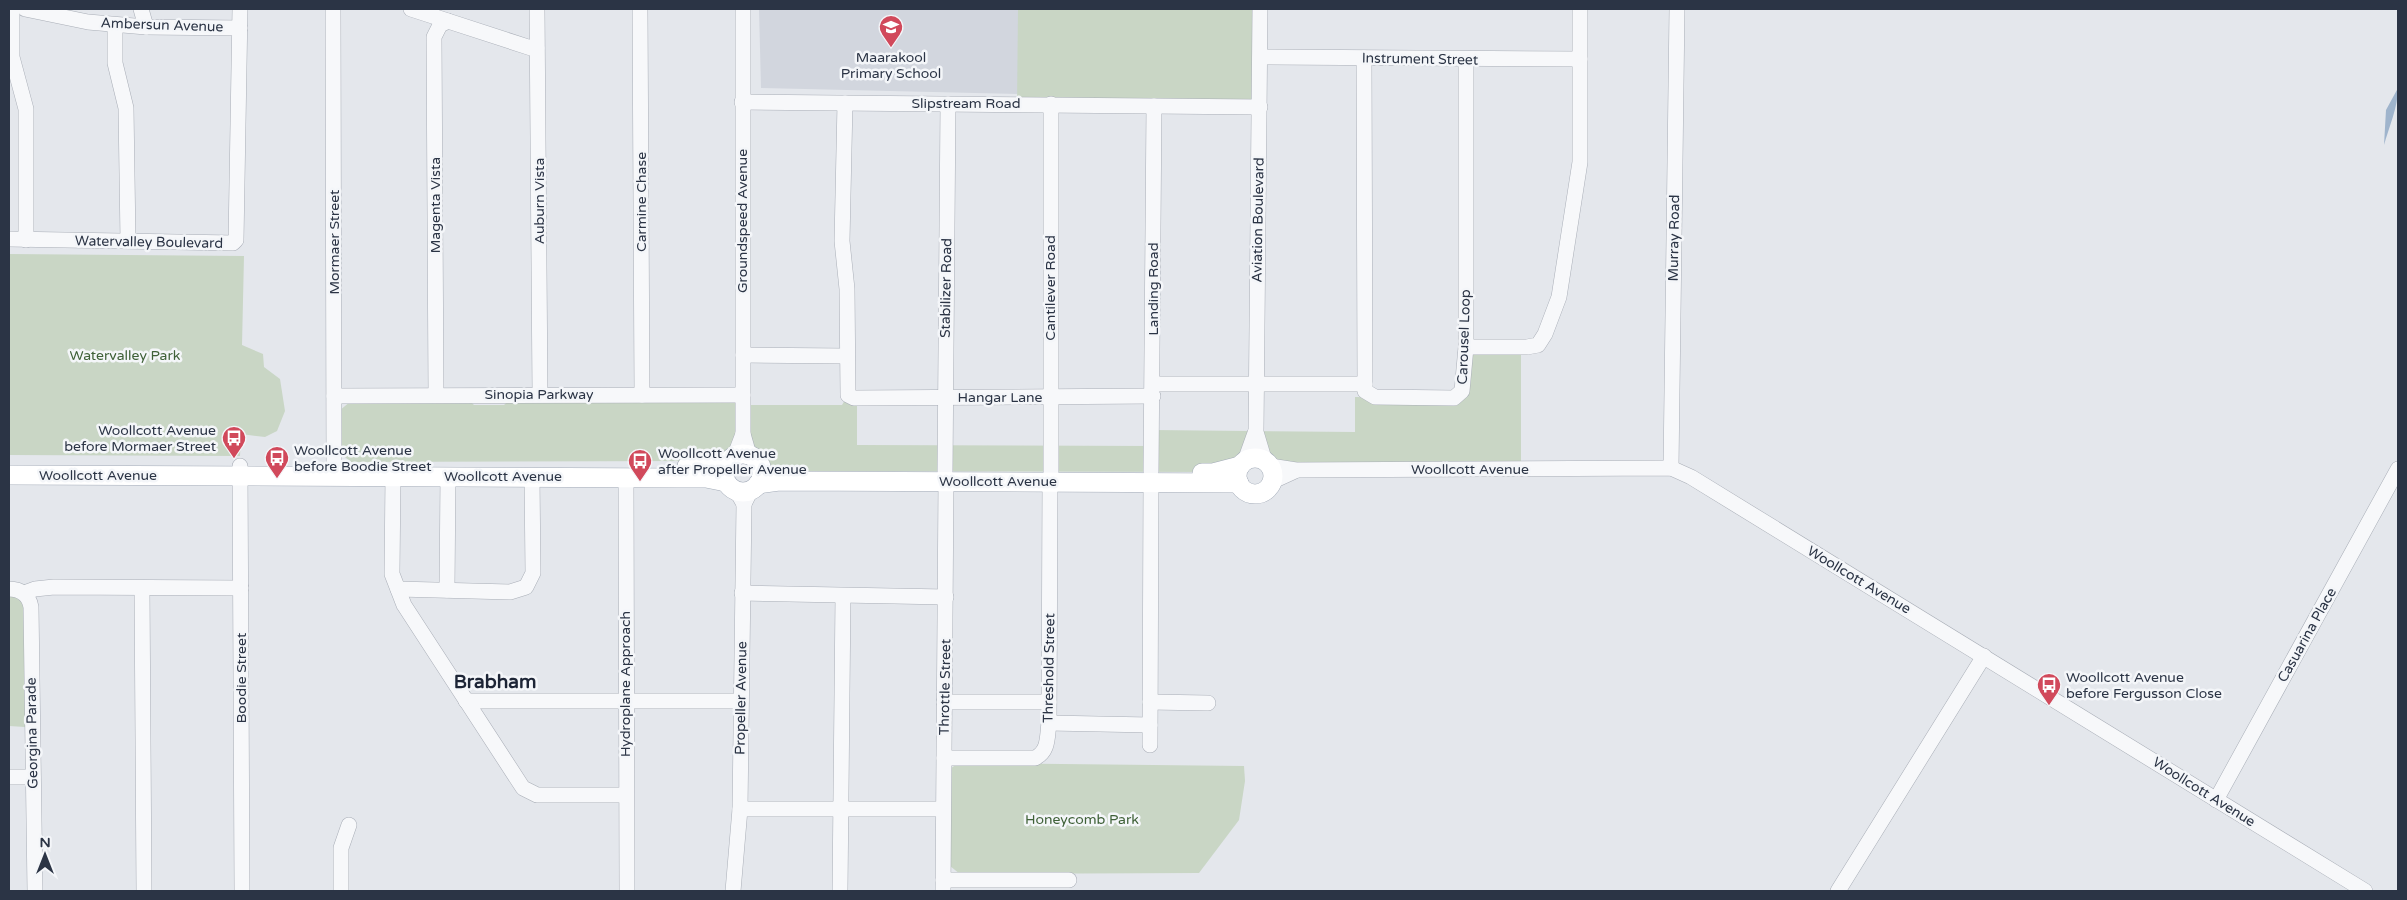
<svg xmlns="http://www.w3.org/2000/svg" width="2407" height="900" font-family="'Varela Round',sans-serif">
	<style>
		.built { fill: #d2d6de }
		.green { fill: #c9d6c5 }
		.water { fill: #9fb4cc }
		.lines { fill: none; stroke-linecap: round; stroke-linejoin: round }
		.minor-casing { stroke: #a9aeb7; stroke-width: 16 }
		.major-casing { stroke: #a3abb8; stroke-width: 20 }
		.minor { stroke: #f7f8fa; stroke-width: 15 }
		.major { stroke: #fff; stroke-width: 19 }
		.labels { text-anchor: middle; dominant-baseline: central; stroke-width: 5; stroke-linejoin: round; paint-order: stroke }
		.street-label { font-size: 14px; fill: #2b3445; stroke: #f4f6f9 }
		.poi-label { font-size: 14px; fill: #2b3445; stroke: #f4f6f9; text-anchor: start }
		.park-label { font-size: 14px; fill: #3f6138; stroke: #f4f6f9 }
		.district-label { font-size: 19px; font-weight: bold; fill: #1d2536; stroke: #f4f6f9 }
	</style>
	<rect width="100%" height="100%" fill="#e4e7ec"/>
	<polygon class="built" points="759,9 1020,9 1022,94 761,88"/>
	<g class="green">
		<polygon points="1018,9 1260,9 1260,107 1017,104"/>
		<polygon points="9,254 244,256 242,345 263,354 264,367 280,379 285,411 277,431 265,437 241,434 240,456 9,455"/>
		<polygon points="1466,347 1521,349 1521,469 1296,470 1256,458 1216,472 776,471 761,469 759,463 749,455 691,461 351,462 340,453 339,411 351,401 469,400 474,405 504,405 509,400 743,395 743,405 842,405 848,395 857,398 857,445 1151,446 1152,430 1355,432 1355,397 1454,398"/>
		<polygon points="9,595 17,595 26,607 25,727 9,726"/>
		<polygon points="959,763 1244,766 1245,781 1239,820 1199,873 960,874 950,866 951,768"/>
	</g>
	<path class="water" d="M2398,88C2398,107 2389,127 2384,145L2386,110Z"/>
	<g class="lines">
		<g class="minor-casing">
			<g id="minor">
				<polyline points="12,9 12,57 26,109 26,240"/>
				<polyline points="25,9 88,22 146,27 240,28"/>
				<polyline points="141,9 146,27"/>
				<polyline points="333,9 334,475"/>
				<polyline points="411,9 531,48 537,48"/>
				<polyline points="537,9 540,394"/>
				<polyline points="640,9 642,395"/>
				<polyline points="743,9 743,434 749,455"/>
				<polyline points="1260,9 1256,432 1265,462"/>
				<polyline points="115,25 115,63 126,108 128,241"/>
				<polyline points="1260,57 1580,59"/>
				<polyline points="1364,59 1365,384 1365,391 1375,397 1454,398 1462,391 1466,347 1466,60"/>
				<polyline points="742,102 1260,107"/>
				<polyline points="845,103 842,241 847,289 848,395 854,398 1153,396"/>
				<polyline points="9,239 233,243 236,240 240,9"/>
				<polyline points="1466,347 1527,347 1538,345 1545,334 1559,297 1580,162 1580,9"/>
				<polyline points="743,355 846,356"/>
				<polyline points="1153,384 1365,384"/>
				<polyline points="436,395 434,37 440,25 448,21"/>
				<polyline points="334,396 743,395"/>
				<polyline points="735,455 743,434"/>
				<polyline points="1245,461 1255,433"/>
				<polyline points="240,466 242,891"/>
				<polyline points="1270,466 1296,470 1671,468 1691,477 2365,891"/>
				<polyline points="1671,468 1677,9"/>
				<polyline points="945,472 948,104"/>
				<polyline points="1051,472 1051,104"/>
				<polyline points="1151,472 1154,106"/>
				<polyline points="393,476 392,574 404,605 523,788 537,795 625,795"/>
				<polyline points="626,477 627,891"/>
				<polyline points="1271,482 1295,471"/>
				<polyline points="736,490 744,504"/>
				<polyline points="142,588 144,891"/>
				<path d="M9,589C21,589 29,595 31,607L35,891"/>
				<polyline points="398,589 510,592 526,587 533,573 532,477"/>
				<polyline points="447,590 448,476"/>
				<polyline points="24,593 35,589 54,587 241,588"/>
				<polyline points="742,593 946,597"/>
				<polyline points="466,701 741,701"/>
				<polyline points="944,702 1049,702"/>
				<polyline points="1150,702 1208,703"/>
				<polyline points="1049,723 1150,725"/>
				<polyline points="1150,745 1151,481"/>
				<path d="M944,758H1035C1049,751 1047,737 1049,723L1050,481"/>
				<polyline points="9,777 33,777"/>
				<polyline points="2216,800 2398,469"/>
				<polyline points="740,809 942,809"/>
				<polyline points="943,880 1069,880"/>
				<polyline points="341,891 341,848 349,825"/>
				<polyline points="733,891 740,809 744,504 751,490"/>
				<polyline points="840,891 843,596"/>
				<polyline points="943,891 946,482"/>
				<polyline points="1838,891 1984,656"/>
			</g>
		</g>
		<g class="major-casing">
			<g id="major">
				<circle cx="743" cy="473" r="19"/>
				<circle cx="1255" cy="476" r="18"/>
				<polyline points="687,466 726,464"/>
				<polyline points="1202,473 1213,473 1240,466"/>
				<polyline points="9,475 678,478 706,478 726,482"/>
				<polyline points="758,484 779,481 1239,483"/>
			</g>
		</g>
		<use href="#minor" class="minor"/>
		<use href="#major" class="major"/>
	</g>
	<defs>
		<g id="school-pin" transform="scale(1.25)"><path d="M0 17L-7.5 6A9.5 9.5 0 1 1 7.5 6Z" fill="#d1495b" stroke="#f4f6f9"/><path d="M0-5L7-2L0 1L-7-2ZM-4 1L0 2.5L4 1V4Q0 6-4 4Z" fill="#fff"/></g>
		<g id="bus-pin" transform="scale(1.25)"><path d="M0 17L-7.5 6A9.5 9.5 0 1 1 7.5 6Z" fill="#d1495b" stroke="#f4f6f9"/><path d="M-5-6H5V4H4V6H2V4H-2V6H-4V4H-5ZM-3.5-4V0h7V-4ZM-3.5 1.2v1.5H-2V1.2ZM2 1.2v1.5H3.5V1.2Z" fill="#fff"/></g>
	</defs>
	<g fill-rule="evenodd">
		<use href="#school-pin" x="891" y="27"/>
		<use href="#bus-pin" x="234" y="438"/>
		<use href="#bus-pin" x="277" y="458"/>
		<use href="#bus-pin" x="640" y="461"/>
		<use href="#bus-pin" x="2049" y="685"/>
	</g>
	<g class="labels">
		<g class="street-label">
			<text transform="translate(162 25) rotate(2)">Ambersun Avenue</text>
			<text transform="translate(1420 59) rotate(1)">Instrument Street</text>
			<text x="966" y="103">Slipstream Road</text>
			<text transform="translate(539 201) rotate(-90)">Auburn Vista</text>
			<text transform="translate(641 202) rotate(-90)">Carmine Chase</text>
			<text transform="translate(435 205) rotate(-90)">Magenta Vista</text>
			<text transform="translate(1258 220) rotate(-89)">Aviation Boulevard</text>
			<text transform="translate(742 221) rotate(-90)">Groundspeed Avenue</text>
			<text transform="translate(1674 238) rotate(-89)">Murray Road</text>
			<text transform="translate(149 242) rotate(1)">Watervalley Boulevard</text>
			<text transform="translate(334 242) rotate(-90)">Mormaer Street</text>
			<text transform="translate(946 288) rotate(-89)">Stabilizer Road</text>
			<text transform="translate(1050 288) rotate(-90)">Cantilever Road</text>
			<text transform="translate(1153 289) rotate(-90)">Landing Road</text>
			<text transform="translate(1464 337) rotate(-88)">Carousel Loop</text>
			<text x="539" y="394">Sinopia Parkway</text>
			<text x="1000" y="397">Hangar Lane</text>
			<text x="1470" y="469">Woollcott Avenue</text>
			<text x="98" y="475">Woollcott Avenue</text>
			<text x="503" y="476">Woollcott Avenue</text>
			<text x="998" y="481">Woollcott Avenue</text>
			<text transform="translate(1859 580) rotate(31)">Woollcott Avenue</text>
			<text transform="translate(2307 635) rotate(-61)">Casuarina Place</text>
			<text transform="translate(1049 668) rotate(-89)">Threshold Street</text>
			<text transform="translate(241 678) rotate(-90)">Boodie Street</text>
			<text transform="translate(625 684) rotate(-90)">Hydroplane Approach</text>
			<text transform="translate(945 687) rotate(-89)">Throttle Street</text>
			<text transform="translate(741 698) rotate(-89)">Propeller Avenue</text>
			<text transform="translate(32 733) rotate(-91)">Georgina Parade</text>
			<text transform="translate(2204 792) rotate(32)">Woollcott Avenue</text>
		</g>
		<g class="poi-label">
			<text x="891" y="57" text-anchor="middle">Maarakool<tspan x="891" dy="16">Primary School</tspan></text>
			<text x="216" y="430" text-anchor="end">Woollcott Avenue<tspan x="216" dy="16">before Mormaer Street</tspan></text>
			<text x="294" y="450">Woollcott Avenue<tspan x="294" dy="16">before Boodie Street</tspan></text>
			<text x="658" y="453">Woollcott Avenue<tspan x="658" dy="16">after Propeller Avenue</tspan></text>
			<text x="2066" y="677">Woollcott Avenue<tspan x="2066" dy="16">before Fergusson Close</tspan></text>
		</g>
		<g class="park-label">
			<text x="125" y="355">Watervalley Park</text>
			<text x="1082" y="819">Honeycomb Park</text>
		</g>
		<g class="district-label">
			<text x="495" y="682">Brabham</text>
		</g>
	</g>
	<rect width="2407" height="900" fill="none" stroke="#2b3445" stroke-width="20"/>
	<g transform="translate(45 855)" stroke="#f4f6f9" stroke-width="4" paint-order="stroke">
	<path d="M0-4L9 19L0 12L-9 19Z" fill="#2b3445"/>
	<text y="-8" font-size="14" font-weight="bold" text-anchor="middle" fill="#2b3445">N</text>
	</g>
</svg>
